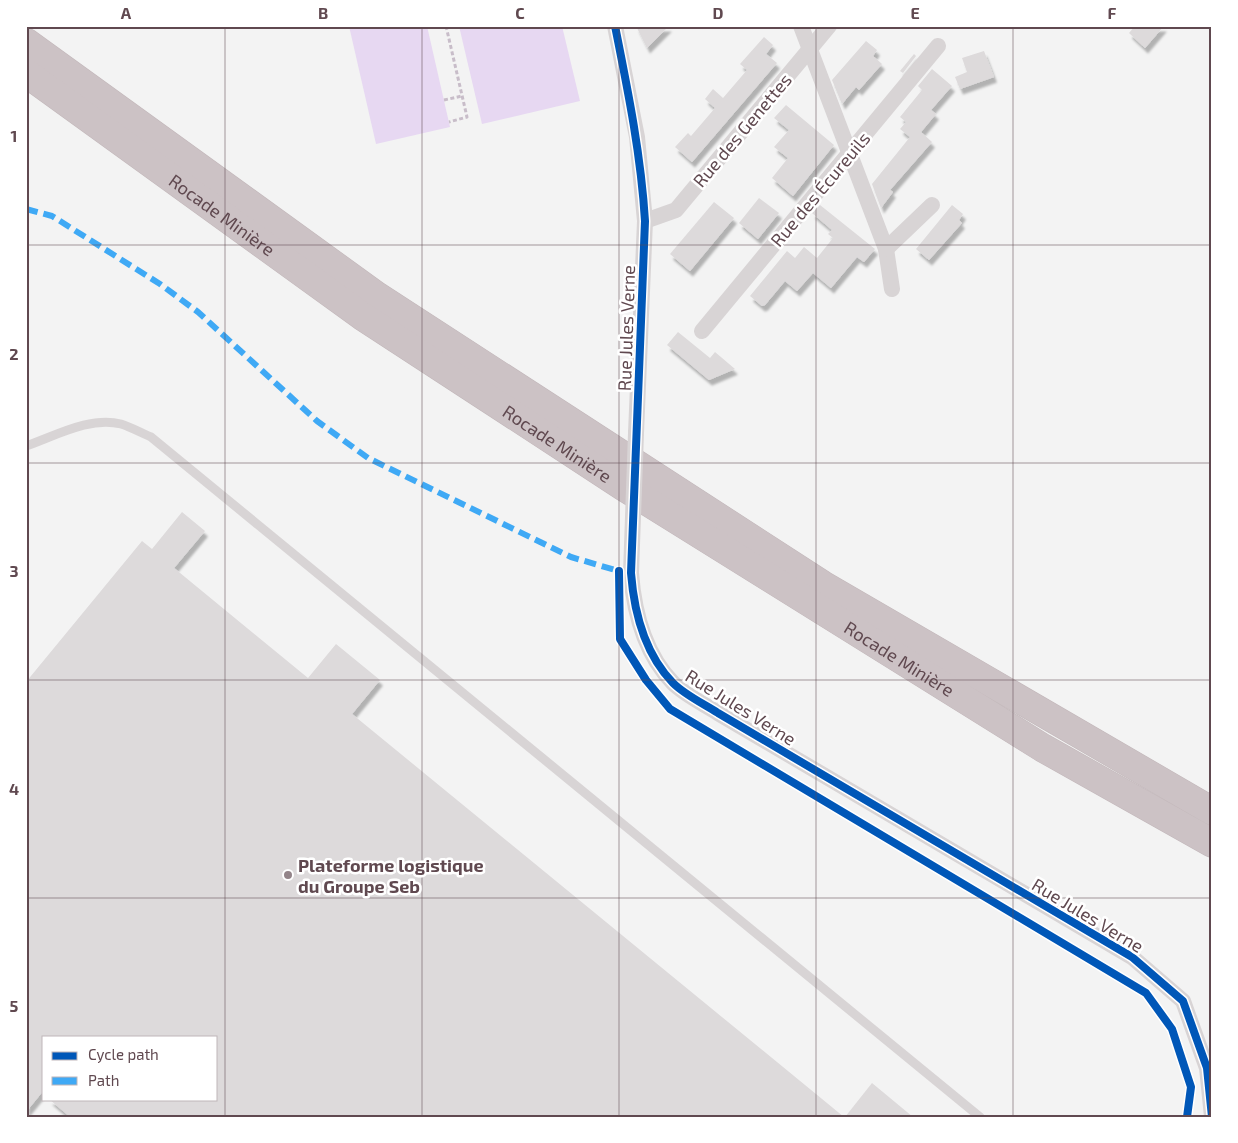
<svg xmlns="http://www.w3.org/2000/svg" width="1238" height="1143" font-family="'Exo 2',sans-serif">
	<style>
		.green { fill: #e7d8f2 }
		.building { fill: #dddadb; filter: url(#shadow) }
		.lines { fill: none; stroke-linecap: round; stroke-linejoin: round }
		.highway-casing { stroke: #c2b7ba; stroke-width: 29 }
		.path { stroke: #c8bdc9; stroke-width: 3; stroke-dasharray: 4 2.5; stroke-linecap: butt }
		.lane { stroke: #d8d4d5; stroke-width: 9 }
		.street { stroke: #d8d4d5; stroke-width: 16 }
		.highway { stroke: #ccc2c5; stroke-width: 28 }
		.street-bridge { stroke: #d8d4d5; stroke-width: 16 }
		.quiet { stroke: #3fa9f5; stroke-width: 6; stroke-dasharray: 12 6; stroke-linecap: butt }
		.cycleway-casing { stroke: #fff; stroke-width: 11 }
		.cycleway { stroke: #0057b8; stroke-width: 8 }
		.grid { fill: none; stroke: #604950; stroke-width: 1; stroke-opacity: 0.55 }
		.poi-dot { fill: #938489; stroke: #fff; stroke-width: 2 }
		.labels { text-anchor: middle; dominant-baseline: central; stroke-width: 5; stroke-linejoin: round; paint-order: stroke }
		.street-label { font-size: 18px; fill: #604950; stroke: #fff }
		.poi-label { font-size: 18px; font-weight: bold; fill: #604950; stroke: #fff; text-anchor: start }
		.neatline { fill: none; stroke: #604950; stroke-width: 2 }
		.grid-label { font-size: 16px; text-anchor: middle; font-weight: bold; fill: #604950 }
	</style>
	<defs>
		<filter id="shadow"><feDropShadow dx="3" dy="5.5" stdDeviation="1" flood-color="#0004"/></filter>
	</defs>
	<rect width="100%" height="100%" fill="#f3f3f3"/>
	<g class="green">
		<polygon points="349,26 427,26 450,127 376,144"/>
		<polygon points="459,26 562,26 580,101 482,124"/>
	</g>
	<g class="building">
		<polygon points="636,26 669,26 647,48"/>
		<polygon points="1135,26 1164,26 1145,48 1129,33"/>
		<polygon points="764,37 773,45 766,54 777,63 692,162 675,147 688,133 691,136 715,108 705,99 713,89 723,98 747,70 740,64"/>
		<polygon points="866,41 877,50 873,56 882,64 859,90 856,87 842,104 832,80"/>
		<polygon points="984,51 994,77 960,89 955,77 967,72 962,58"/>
		<polygon points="914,54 916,56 903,73 900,71"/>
		<polygon points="932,69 952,86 931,110 936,114 921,132 932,142 890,190 893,192 881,208 872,184 910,137 900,129 906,122 900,117 922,90 918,86"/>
		<polygon points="786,105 834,145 793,196 772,178 788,158 774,147 789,130 774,118"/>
		<polygon points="759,198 779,213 758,239 739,223"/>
		<polygon points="714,202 734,218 690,271 670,254"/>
		<polygon points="820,205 875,249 864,262 857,257 831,288 813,273 797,291 785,281 765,305 762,306 750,296 787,251 795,258 804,247 817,258 833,238 828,234 832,230 812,213"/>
		<polygon points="952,205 963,214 959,220 962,223 929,260 916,249"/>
		<polygon points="678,332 710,358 715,352 735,369 709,380 667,345"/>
		<polygon points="182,512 205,531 174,568 308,678 336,644 380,680 352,714 844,1117 70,1117 49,1099 216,1099 216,1037 44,1037 44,1090 26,1112 26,682 142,541 152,549"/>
		<polygon points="872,1083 913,1117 845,1117"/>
	</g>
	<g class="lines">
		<g class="highway-casing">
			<g id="highway">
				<polyline points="26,42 377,296 823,585 1212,811"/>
				<path id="s1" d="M26,73L362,316L624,487L1043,748L1212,843"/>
			</g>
		</g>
		<g class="path">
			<polyline points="446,26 467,117 449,122"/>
			<polyline points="444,100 462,96"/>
			<polyline points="620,614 620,639 646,680 670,709 1146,993 1172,1029 1191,1087 1187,1117"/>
		</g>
		<path class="lane" d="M26,446C55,436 90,416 121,424C131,427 141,433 151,437L980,1117"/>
		<g class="street">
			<polyline points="615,26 637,137 645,221 636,433"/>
			<polyline points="801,26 886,249 892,289"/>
			<polyline points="645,221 676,210 829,26"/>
			<polyline points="886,249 932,205"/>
			<polyline points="702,331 938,46"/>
			<path d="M631,573C634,612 644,653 673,683C685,695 704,704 718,713L1132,957L1183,1001L1207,1068L1212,1117"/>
		</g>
		<use href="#highway" class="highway"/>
		<polyline class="street-bridge" points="631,573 636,433"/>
		<polyline class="quiet" points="26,209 52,216 160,284 198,312 317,421 368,458 571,557 622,572"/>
		<g class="cycleway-casing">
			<g id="cycleway">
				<path d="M615,26C628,91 641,155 645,221L631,573C634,612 644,653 673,683C685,695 704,704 718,713L1132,957L1183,1001L1207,1068L1212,1117"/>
				<polyline points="619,571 620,639 646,680 670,709 1146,993 1172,1029 1191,1087 1187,1117"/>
			</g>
		</g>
		<use href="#cycleway" class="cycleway"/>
	</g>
	<path class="grid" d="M225,26V1117M422,26V1117M619,26V1117M816,26V1117M1013,26V1117M26,245H1212M26,463H1212M26,680H1212M26,898H1212"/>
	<circle class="poi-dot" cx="288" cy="875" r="5"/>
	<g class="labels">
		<g class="street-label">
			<text transform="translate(742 130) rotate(-50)">Rue des Genettes</text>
			<text transform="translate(820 189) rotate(-50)">Rue des Écureuils</text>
			<text stroke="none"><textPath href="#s1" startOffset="242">Rocade Minière</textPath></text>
			<text transform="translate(626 328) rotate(-88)">Rue Jules Verne</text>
			<text stroke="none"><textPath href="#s1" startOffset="648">Rocade Minière</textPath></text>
			<text stroke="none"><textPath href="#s1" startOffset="1052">Rocade Minière</textPath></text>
			<text transform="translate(741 707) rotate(32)">Rue Jules Verne</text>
			<text transform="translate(1088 915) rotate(31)">Rue Jules Verne</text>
		</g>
		<g class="poi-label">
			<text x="298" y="865">Plateforme logistique<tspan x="298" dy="21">du Groupe Seb</tspan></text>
		</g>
	</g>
	<rect width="1238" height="1143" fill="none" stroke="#ffffff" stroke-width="55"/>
	<rect x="42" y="1036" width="175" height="65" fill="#ffffff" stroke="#bfb6b9"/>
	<rect x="52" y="1052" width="25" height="8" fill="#0057b8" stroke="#bfb6b9"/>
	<text x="88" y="1060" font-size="15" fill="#604950">Cycle path</text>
	<rect x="52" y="1077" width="25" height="8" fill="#3fa9f5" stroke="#bfb6b9"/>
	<text x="88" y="1086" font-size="15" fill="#604950">Path</text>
	<rect x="28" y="28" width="1182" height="1088" class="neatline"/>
	<g class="grid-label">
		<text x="126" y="19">A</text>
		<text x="323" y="19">B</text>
		<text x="520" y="19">C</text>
		<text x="718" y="19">D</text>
		<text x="915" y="19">E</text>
		<text x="1112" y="19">F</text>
		<text x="14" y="142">1</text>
		<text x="14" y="360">2</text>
		<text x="14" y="577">3</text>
		<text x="14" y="795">4</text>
		<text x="14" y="1012">5</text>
	</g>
</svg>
